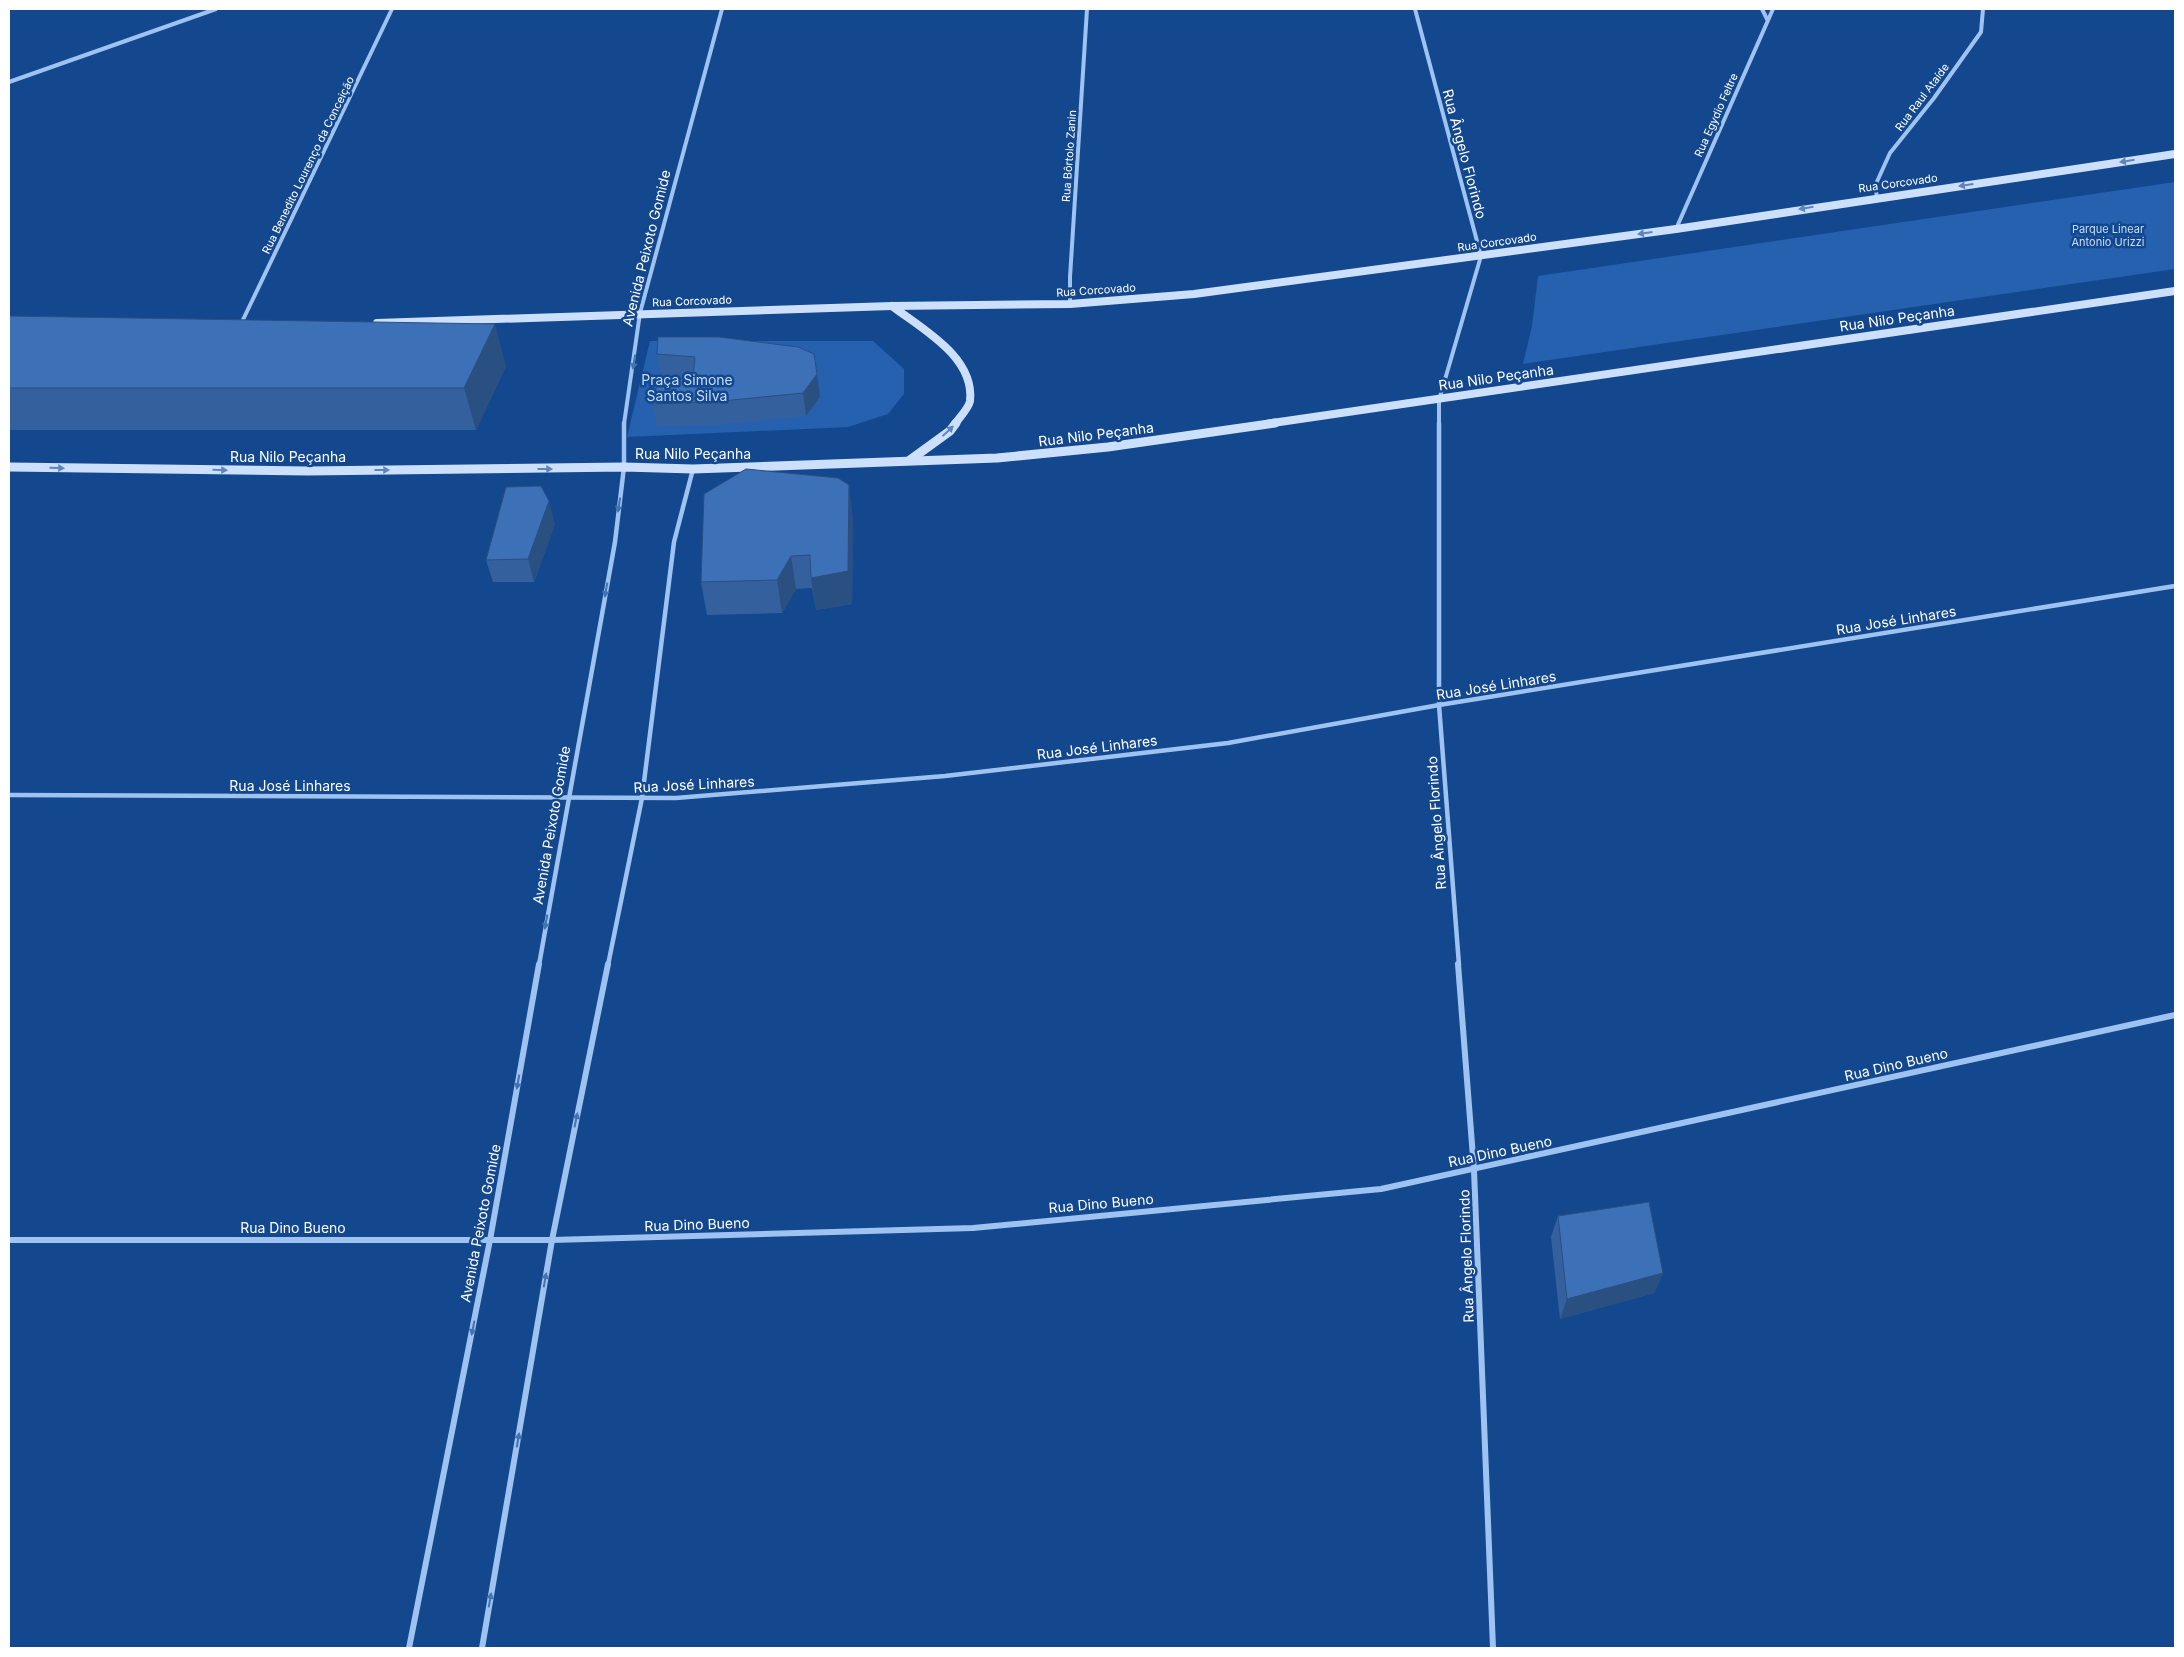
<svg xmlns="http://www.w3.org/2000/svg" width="2184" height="1657" font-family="Inter,sans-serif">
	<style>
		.green { fill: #2561ae }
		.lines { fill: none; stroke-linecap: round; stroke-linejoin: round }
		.street-far2 { stroke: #9ec3f1; stroke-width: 4 }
		.street-far1 { stroke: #9ec3f1; stroke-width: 4.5 }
		.street { stroke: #9ec3f1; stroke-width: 6 }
		.secondary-far1 { stroke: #cce0fc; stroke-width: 8 }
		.secondary { stroke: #cce0fc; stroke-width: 9 }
		.wall { fill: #34619e }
		.shaded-wall { fill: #2a4f81 }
		.building { fill: #3c71b8; stroke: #2a4f81 }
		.oneway { fill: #5d85bb }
		.oneway2 { fill: #4473b1 }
		.labels { text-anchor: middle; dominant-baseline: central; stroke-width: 5; stroke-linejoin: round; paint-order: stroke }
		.far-street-label { font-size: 11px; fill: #fff; stroke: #13488f }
		.far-park-label { font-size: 11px; fill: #c5ddfc; stroke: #13488f }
		.street-label { font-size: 14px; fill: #fff; stroke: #13488f }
		.park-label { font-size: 14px; fill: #c5ddfc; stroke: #13488f }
	</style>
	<rect width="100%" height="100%" fill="#13488f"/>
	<g class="green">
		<polygon points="2175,182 2175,269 1523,364 1532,326 1538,276"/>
		<polygon points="650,341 873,341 904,369 904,394 888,414 848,427 627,437"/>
	</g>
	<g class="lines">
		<g class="street-far2">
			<polyline points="1415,9 1481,256 1439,400 1439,424"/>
			<polyline points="1762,9 1767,19"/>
			<polyline points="9,82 216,9"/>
			<polyline points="1877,197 1875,186 1890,153 1934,98 1981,32 1983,9"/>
			<polyline points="1676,229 1773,9"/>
			<polyline points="1070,304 1070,277 1087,9"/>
			<polyline points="240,326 392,9"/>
			<polyline points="624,424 640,313 722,9"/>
		</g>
		<g class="street-far1">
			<polyline points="1439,423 1439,705 1459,965"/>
			<polyline points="9,795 676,798 945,776 1228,743 1439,705 2175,586"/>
			<polyline points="539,965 615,542 624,467 624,423"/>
			<polyline points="608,965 642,798 674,542 693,469"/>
		</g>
		<g class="street">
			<polyline points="1458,964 1474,1170 1493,1648"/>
			<polyline points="9,1240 552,1240 973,1228 1381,1189 2175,1015"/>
			<polyline points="409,1648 490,1240 539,964"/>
			<polyline points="482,1648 552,1240 608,964"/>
		</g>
		<g class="secondary-far1">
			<path d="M892,306C922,329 975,357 970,401C969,408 959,418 955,424"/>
			<polyline points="377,323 892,306 1070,304 1194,294 1676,229 2175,154"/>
			<polyline points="1266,424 2175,291"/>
		</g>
		<g class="secondary">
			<polyline points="910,460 950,431 956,423"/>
			<polyline points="9,467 308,471 624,467 693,469 997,458 1108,447 1275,423"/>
		</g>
	</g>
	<g class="wall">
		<polygon points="9,316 506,366 476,430 9,430"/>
		<polygon points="658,337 820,397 806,416 716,425 657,426 653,404 693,379 661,377 657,354"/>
		<polygon points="853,518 852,604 816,610 812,588 796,589 782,613 707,615 701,582"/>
		<polygon points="555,524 534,582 493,582 486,560"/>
		<polygon points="1558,1216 1663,1273 1654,1293 1560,1319 1551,1237"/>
	</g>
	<g class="shaded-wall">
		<polygon points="495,324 506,366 476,430 464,388"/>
		<polygon points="817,374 820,397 806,416 803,393"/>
		<polygon points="849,485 853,518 852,604 816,610 811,578"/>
		<polygon points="549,501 555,524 534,582 528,559"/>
		<polygon points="791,556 796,589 782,613 777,580"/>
		<polygon points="1663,1273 1654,1293 1560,1319 1567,1299"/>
	</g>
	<g class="building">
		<polygon points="9,316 495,324 464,388 9,388"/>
		<polygon points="658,337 719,337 798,347 814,354 817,374 803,393 712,402 653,404 658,379 693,379 695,357 657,354"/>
		<polygon points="746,469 838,478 849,485 848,571 811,578 810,555 791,556 777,580 701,582 704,494"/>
		<polygon points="541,486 549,501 528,559 486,560 506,487"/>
		<polygon points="1649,1202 1663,1273 1567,1299 1558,1216"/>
	</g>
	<defs><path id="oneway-solid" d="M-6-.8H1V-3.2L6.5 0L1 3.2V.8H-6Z" transform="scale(1.25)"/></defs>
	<g class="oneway">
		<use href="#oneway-solid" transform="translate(2127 161) rotate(171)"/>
		<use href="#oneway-solid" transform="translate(1966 185) rotate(172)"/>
		<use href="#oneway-solid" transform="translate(1806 208) rotate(171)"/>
		<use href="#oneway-solid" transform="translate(1645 233) rotate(172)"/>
		<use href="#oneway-solid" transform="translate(948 431) rotate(-43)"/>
		<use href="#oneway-solid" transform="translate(57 468) rotate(1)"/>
		<use href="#oneway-solid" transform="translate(545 469)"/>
		<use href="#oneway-solid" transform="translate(220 470) rotate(1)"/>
		<use href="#oneway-solid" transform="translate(382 470)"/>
	</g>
	<g class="oneway2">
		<use href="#oneway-solid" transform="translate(634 362) rotate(99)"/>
		<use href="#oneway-solid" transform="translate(619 505) rotate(99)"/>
		<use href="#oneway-solid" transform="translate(606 590) rotate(100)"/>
		<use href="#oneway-solid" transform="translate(546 922) rotate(100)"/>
		<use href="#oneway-solid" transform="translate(518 1082) rotate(100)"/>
		<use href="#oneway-solid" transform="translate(576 1120) rotate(-78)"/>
		<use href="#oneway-solid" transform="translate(545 1280) rotate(-80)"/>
		<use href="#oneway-solid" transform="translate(473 1328) rotate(101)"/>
		<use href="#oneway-solid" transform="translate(518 1440) rotate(-80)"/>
		<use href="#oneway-solid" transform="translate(490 1600) rotate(-80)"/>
	</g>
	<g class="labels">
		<g class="far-street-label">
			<text transform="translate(1922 97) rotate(-53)">Rua Raul Ataíde</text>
			<text transform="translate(1716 115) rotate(-66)">Rua Egydio Feltre</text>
			<text transform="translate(1069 156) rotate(-86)">Rua Bôrtolo Zanin</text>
			<text transform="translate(308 165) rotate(-64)">Rua Benedito Lourenço da Conceição</text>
			<text transform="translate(1898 183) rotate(-8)">Rua Corcovado</text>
			<text transform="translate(1497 242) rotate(-8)">Rua Corcovado</text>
			<text transform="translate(1096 290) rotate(-4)">Rua Corcovado</text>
			<text transform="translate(692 301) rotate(-2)">Rua Corcovado</text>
		</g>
		<g class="far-park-label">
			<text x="2108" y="229">Parque Linear<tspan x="2108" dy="13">Antonio Urizzi</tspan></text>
		</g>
		<g class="street-label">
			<text transform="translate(1465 154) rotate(75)">Rua Ângelo Florindo</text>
			<text transform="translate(646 248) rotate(-76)">Avenida Peixoto Gomide</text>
			<text transform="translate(1897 318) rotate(-8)">Rua Nilo Peçanha</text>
			<text transform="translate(1496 377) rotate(-8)">Rua Nilo Peçanha</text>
			<text transform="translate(1096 434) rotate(-7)">Rua Nilo Peçanha</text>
			<text x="693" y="453">Rua Nilo Peçanha</text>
			<text x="288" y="456">Rua Nilo Peçanha</text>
			<text transform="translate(1896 620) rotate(-9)">Rua José Linhares</text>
			<text transform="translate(1496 685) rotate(-9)">Rua José Linhares</text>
			<text transform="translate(1097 747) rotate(-7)">Rua José Linhares</text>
			<text transform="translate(694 784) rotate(-3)">Rua José Linhares</text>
			<text x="290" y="785">Rua José Linhares</text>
			<text transform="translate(1436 823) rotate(-94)">Rua Ângelo Florindo</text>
			<text transform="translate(551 825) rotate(-80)">Avenida Peixoto Gomide</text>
			<text transform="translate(1896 1064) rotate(-13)">Rua Dino Bueno</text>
			<text transform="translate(1500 1151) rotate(-12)">Rua Dino Bueno</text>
			<text transform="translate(1101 1203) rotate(-5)">Rua Dino Bueno</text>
			<text transform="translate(480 1223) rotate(-79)">Avenida Peixoto Gomide</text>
			<text transform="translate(697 1224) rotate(-2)">Rua Dino Bueno</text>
			<text x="293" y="1227">Rua Dino Bueno</text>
			<text transform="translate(1466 1256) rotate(-92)">Rua Ângelo Florindo</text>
		</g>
		<g class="park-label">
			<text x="687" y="379">Praça Simone<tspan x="687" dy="16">Santos Silva</tspan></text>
		</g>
	</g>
	<rect width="2184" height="1657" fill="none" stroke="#ffffff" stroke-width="20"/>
</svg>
